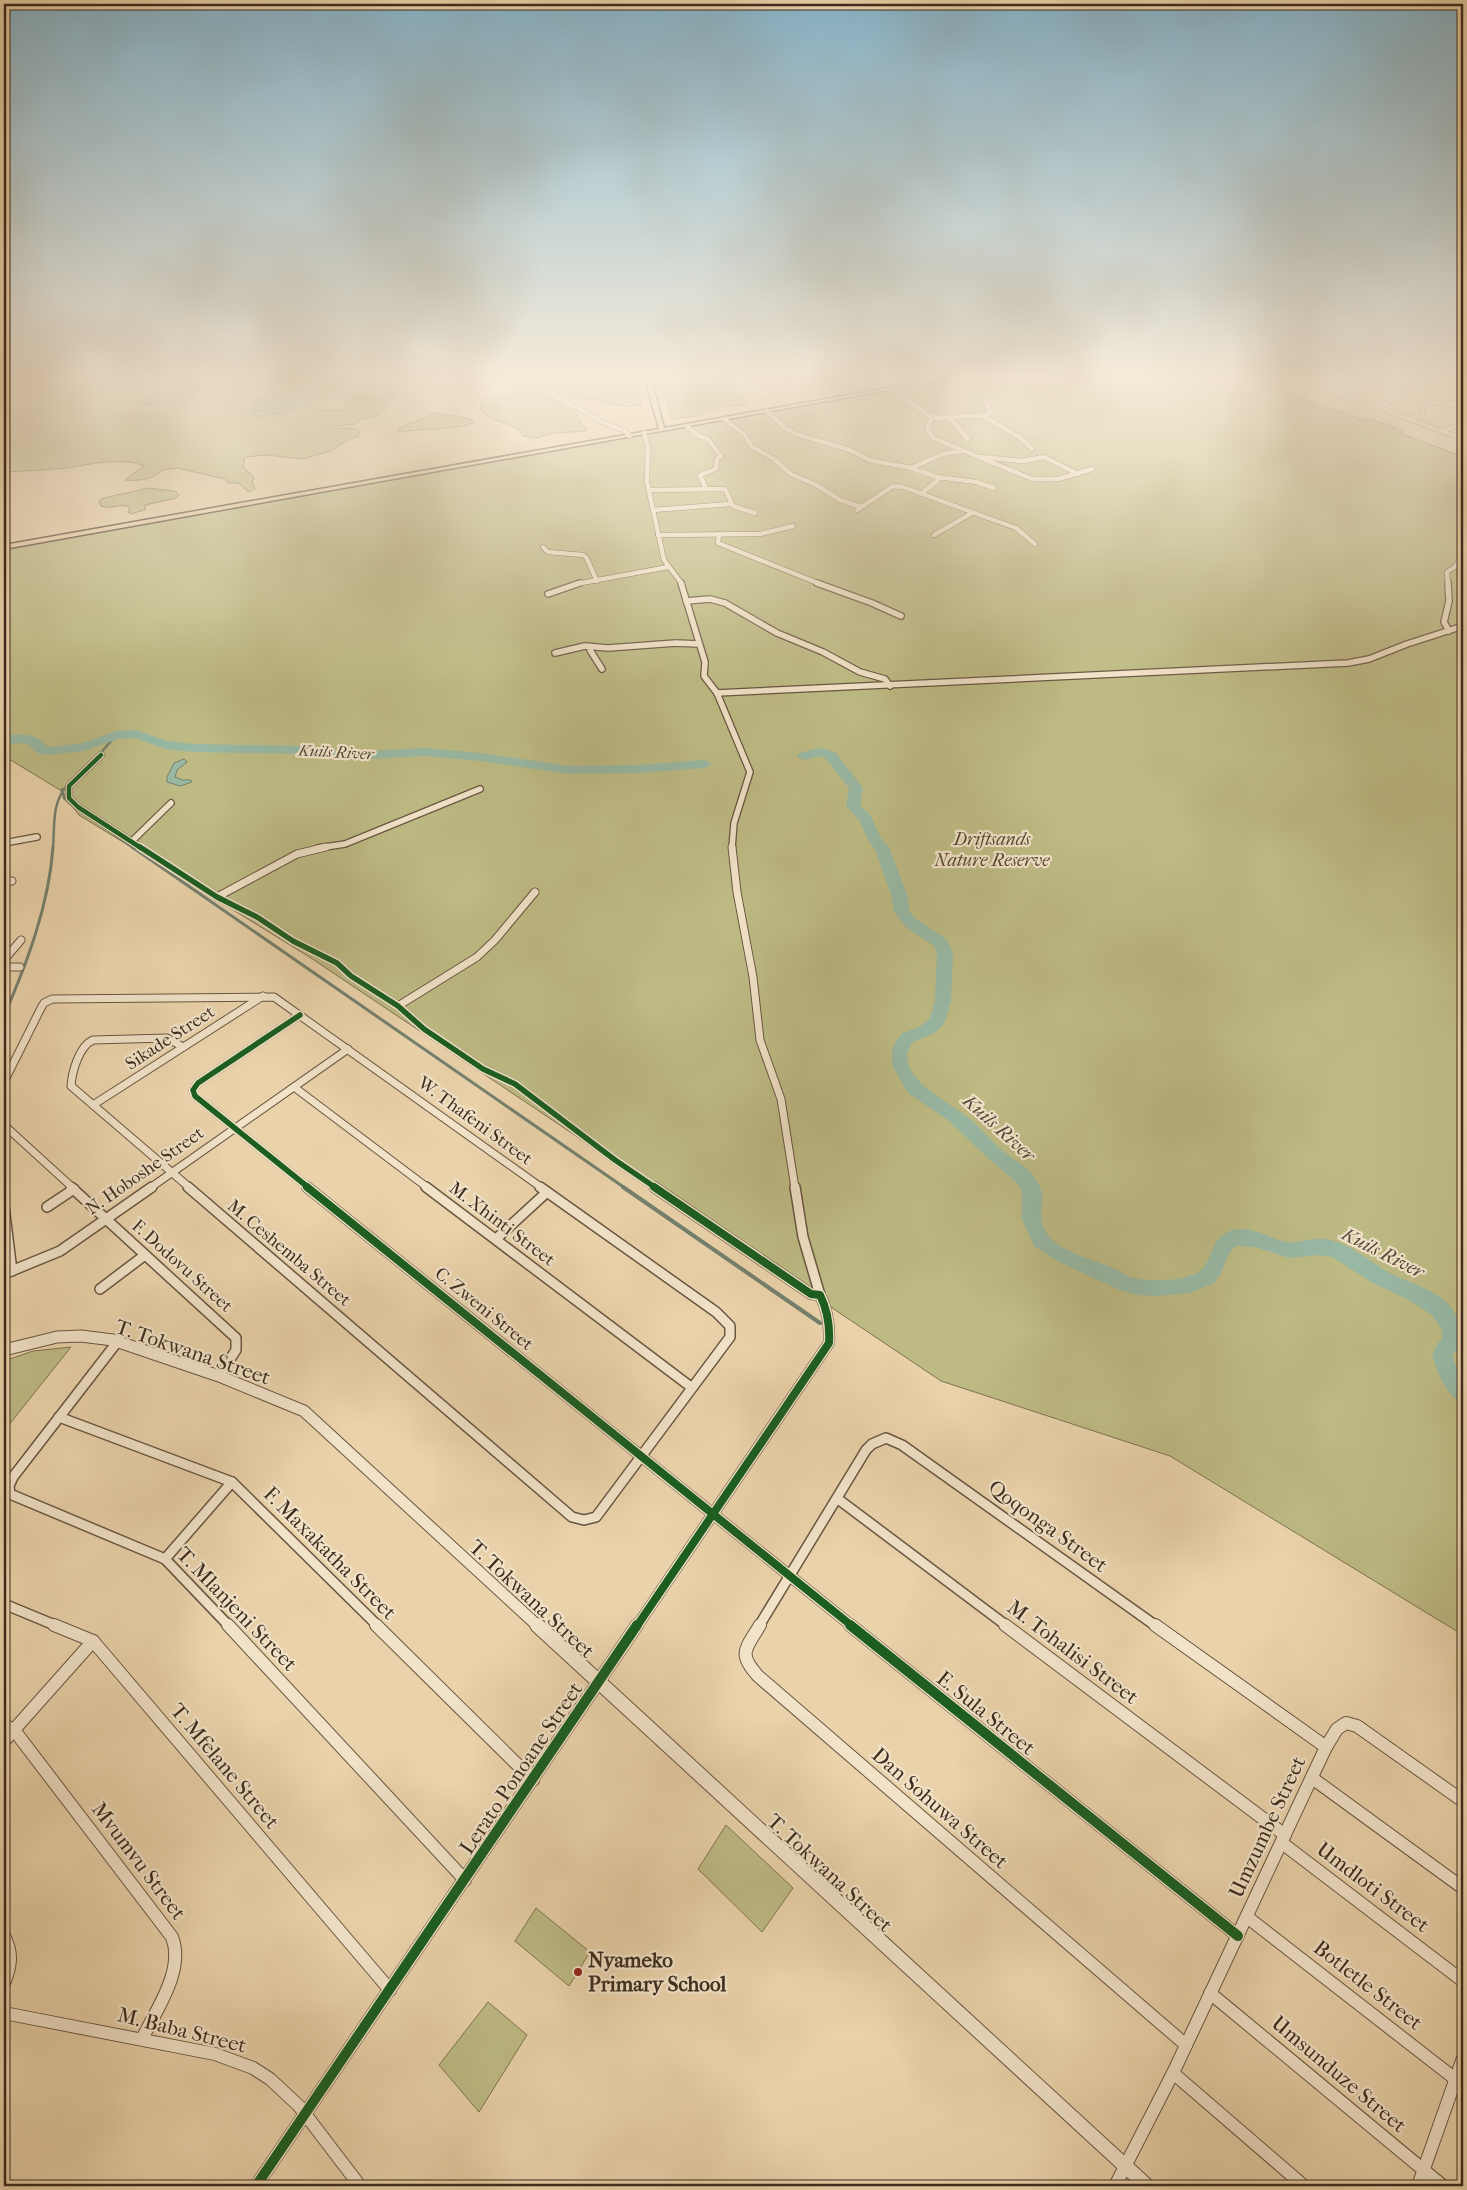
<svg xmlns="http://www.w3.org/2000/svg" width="1467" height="2190" font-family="'IM FELL French Canon',serif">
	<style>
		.green { fill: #bdba84; stroke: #7d7351; fill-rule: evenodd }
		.water { fill: #98b8a4; stroke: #74806e }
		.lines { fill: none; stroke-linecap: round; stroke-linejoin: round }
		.shore { stroke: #6a7261; stroke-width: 1 }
		.stream-far2 { stroke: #74806e; stroke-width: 2.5 }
		.stream-far1 { stroke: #74806e; stroke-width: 3 }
		.stream { stroke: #74806e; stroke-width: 4 }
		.river { fill: #98b8a4; fill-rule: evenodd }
		.minor-far4-casing { stroke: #685641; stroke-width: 5.5 }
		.minor-far3-casing { stroke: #685641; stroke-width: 8 }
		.minor-far2-casing { stroke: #685641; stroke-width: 9 }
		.minor-far1-casing { stroke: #685641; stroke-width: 12 }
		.minor-casing { stroke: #685641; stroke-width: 14 }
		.tertiary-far1-casing { stroke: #685641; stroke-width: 13 }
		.tertiary-casing { stroke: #685641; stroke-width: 16 }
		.primary-casing { stroke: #3d2c1e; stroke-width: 3 }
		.minor-far4 { stroke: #f1e2c8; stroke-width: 4.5 }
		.minor-far3 { stroke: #f1e2c8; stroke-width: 5.5 }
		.minor-far2 { stroke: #f1e2c8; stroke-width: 7 }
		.minor-far1 { stroke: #f1e2c8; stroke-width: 9 }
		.minor { stroke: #f1e2c8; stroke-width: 12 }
		.tertiary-far1 { stroke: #f1e2c8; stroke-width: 11 }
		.tertiary { stroke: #f1e2c8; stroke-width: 14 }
		.primary { fill: #ead2aa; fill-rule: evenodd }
		.cycleway-far3-casing { stroke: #f1e2c8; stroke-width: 7 }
		.cycleway-far2-casing { stroke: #f1e2c8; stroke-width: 9 }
		.cycleway-far1-casing { stroke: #f1e2c8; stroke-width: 11 }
		.cycleway-casing { stroke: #f1e2c8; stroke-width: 13 }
		.cycleway-far3 { stroke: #1b5e20; stroke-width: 4.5 }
		.cycleway-far2 { stroke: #1b5e20; stroke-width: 5.5 }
		.cycleway-far1 { stroke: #1b5e20; stroke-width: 8 }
		.cycleway { stroke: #1b5e20; stroke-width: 10 }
		.poi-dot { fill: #8f2418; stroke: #f1e2c8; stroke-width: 2 }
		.labels { text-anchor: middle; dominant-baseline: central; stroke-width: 4.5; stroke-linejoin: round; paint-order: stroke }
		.far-water-label { font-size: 16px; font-style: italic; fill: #4f4839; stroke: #f1e2c8 }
		.park-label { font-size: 18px; font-style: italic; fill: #574832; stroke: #f1e2c8 }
		.street-label { font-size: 18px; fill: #3d2c1e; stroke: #f1e2c8 }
		.water-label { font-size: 19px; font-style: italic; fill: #4f4839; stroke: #f1e2c8 }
		.near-street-label { font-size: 21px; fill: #3d2c1e; stroke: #f1e2c8 }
		.near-poi-label { font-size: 21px; font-weight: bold; fill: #3d2c1e; stroke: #f1e2c8; text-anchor: start }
	</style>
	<rect width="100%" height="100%" fill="#ead2aa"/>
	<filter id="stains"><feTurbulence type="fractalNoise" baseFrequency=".004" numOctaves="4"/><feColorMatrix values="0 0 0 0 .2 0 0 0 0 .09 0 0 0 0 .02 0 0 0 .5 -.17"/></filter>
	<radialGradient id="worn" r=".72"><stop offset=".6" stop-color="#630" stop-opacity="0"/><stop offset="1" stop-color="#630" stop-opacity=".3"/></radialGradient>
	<g class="green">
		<path d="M55,379H361C341,385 323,390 314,410H345L344,402C354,395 382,397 396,394L399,396L388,402L386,408L376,416L361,419L355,424L338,426L337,428L357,429L360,431L358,437L350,439L330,451L303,459L265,455L245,457L243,467L255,478L252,481L255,489L249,492L238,483H228L225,479L177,468L162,470C153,480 138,481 125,480L144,466C120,456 91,465 66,468C45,470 25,471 4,472V385H21ZM307,387H311L315,395L308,399L307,405L259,417L262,398ZM200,391C185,403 159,409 141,403L158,394Z"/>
		<path d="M587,379C594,379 597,385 606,385C617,384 624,379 635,379L633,390L640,398L641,404C627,410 612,403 597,400C586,398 575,401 566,392V386Z"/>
		<path d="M662,379H791V383C777,391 751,384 743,398L746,402L743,405L719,407L697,416L674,419L671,417Z"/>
		<path d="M951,379H1257L1285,392L1359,419C1374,419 1389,425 1402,431V434L1463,457V1635L1170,1456L941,1381L311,958L79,815L60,790L4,756V549Z"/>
		<polygon points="516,387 524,387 536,390 577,414 582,426 587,428 586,431 554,433 536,438 523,436 519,429 491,418 483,412 480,405 484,399 508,397 515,393"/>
		<path d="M435,413L462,417L475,421C468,430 414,429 399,432L397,429Z"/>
		<path d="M147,488L175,491L179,495L176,498L145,505V510L130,514L128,512L130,507C120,503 110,510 101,506L99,502L101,499C117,494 132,493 147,488Z"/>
		<polygon points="71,1347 4,1431 4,1361 33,1351"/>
		<polygon points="726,1825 793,1888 762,1932 698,1869"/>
		<polygon points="536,1908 590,1952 569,1986 515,1941"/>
		<polygon points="488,2002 527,2035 479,2112 439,2065"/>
	</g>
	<g class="water">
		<polygon points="307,387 315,388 318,394 308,399 305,407 259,417 252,414 252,403 254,401"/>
		<polygon points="189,388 198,388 200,391 188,401 156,404 141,403 158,394"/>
		<polygon points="184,759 187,762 177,770 175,777 182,780 191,780 192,782 180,786 167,782 167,777 174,763"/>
	</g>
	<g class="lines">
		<polygon class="shore" points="301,393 304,395 301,402 264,411 256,410 257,405"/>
		<g class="stream-far2">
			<polyline points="100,754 116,735"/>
			<polyline points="62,789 64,798 75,808"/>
			<polyline points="95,821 134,848"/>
			<path d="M53,848C55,824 51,804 68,784"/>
		</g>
		<g class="stream-far1">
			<polyline points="132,847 625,1188"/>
			<path d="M4,1016C27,963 49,905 53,847"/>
		</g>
		<polyline class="stream" points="623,1187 820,1323"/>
		<g class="river">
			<path d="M136,730L167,741L194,744L302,746L353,752L424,748L481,753L569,766L637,765L705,760L712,764L705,768L637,773L569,774L481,761L424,756L353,760L302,754L194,752L165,749L135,738L118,739L84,751L50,755L37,753L26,743L4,744V736C16,734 30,733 40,740C45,743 45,746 50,747L82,743L116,731Z"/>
			<path d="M820,748L835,752L863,788L860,805L870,815L882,840L889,847L908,897L909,911L916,919L946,939L953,952L951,1001L946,1019L941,1027L933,1034L913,1042C888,1076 952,1102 971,1120C980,1128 989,1138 998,1147C1013,1160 1034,1169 1041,1190C1045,1204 1036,1220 1048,1235C1063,1253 1092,1259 1113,1268C1119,1270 1124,1275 1130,1277C1147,1282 1192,1283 1204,1267C1214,1253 1212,1236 1233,1230C1251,1226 1265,1236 1282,1241C1296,1245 1309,1237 1324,1239C1349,1242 1367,1260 1388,1272C1408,1283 1433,1288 1449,1305C1461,1319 1467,1342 1452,1355L1458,1371L1463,1377V1402C1445,1396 1438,1372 1432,1355L1438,1343L1442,1340V1330L1432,1315L1409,1300L1373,1283L1332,1257L1319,1255L1289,1258L1255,1247L1236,1246L1229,1253L1221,1273L1214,1283L1190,1293L1158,1296L1137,1295L1117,1289L1057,1261L1034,1246L1022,1219V1192L1017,1183L989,1159L948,1120L908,1093L892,1065V1049L901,1034L921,1026L930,1018L935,1001L937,952L934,946L906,927L894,912L892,897L875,849L869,842L859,820L846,806L849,788L825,758L820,756L804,760L797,756L799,753Z"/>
		</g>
		<g class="minor-far4-casing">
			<g id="minor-far4">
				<polyline points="527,379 602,422 625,431 630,436"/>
				<polyline points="1301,379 1463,439"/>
				<polyline points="1392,384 1424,388 1427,379"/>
				<polyline points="892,389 929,416 936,418 987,415 990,412 986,401"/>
				<polyline points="1339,393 1346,390 1348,383 1344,379"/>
				<polyline points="470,403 476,390 499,379"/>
				<polyline points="1375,407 1389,402 1393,379"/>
				<polyline points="767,411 785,428 796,434 850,450 869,460 911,468 937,477 938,480 921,494"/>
				<polyline points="984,416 1022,439 1032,449"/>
				<polyline points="932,418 927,428 933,438 1032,479 1058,479 1092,469"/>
				<polyline points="950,418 968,439"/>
				<polyline points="724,419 745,435 752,447 774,459 791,474 816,485 840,500 861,507"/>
				<polyline points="1409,419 1422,415 1424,403 1426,402 1463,405"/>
				<polyline points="687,426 698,436 708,439 721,456 717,459 716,469 700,475 706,489"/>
				<polyline points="1442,431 1461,424 1463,396"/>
				<polyline points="644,433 648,447 647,482 664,560 682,584"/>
				<polyline points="980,457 1022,461 1044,457 1078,474"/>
				<polyline points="911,468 943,454 962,451"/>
				<polyline points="937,477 976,482 994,488"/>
				<polyline points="649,490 725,489 733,506 755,513"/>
				<polyline points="653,510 731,504"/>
				<polyline points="857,510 893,486 903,487 1016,528 1035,544"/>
				<polyline points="719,534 718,543 820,584"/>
				<polyline points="658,535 760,534 793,526"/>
				<polyline points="934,535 972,513"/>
				<polyline points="543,547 548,552 583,555 586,557 597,581"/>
				<polyline points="576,584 668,567"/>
				<polyline points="1448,584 1447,572 1456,566 1463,553"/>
			</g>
		</g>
		<g class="minor-far3-casing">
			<g id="minor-far3">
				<polyline points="681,583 705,662 704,676 717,693 750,772 734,823 732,848"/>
				<polyline points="817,583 872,603 901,616"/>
				<polyline points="1448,583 1449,601 1444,622 1449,631"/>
				<polyline points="548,594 580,583"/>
				<polyline points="686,601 710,599 725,603 777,633 823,652 860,672 885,679 890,686"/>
				<polyline points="591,647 590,650 602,669"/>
				<polyline points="555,653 585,646 608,648 676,643 699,644"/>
				<polyline points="717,693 1348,663 1369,659 1407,644 1463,626"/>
				<polyline points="101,755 69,786 69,798 78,807 141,848"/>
				<polyline points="131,842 171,803"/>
				<polyline points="4,843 37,837"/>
				<polyline points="318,848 345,844 480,789"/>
			</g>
		</g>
		<g class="minor-far2-casing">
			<g id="minor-far2">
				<polyline points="140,847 217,897 257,917 293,941 337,963 351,976 398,1006 424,1029 483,1069 515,1084 615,1160 656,1188"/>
				<polyline points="732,847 737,892 753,977 760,1040 781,1099 795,1188"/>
				<polyline points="4,882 12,881"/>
				<polyline points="217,897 297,854 326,847"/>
				<polyline points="4,960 21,940"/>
				<polyline points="4,967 20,967"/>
				<polyline points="398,1006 477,957 495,940 535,892"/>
				<polyline points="300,1015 198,1083 193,1090 195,1096 309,1188"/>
				<path d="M183,1047L167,1038L93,1040C79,1046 72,1072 71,1086L190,1188"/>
				<polyline points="4,1082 41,1008 44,1003 52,999 274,997 542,1188"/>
				<polyline points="294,1087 428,1188"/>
				<polyline points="93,1105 263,996"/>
				<polyline points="4,1125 73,1188"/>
				<polyline points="150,1188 348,1049"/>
			</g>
		</g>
		<g class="minor-far1-casing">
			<g id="minor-far1">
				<polyline points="71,1187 236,1338 236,1350 219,1376"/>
				<polyline points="188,1187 572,1517 584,1520 596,1517 730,1337 730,1326 716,1312 540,1187"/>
				<polyline points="307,1187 852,1626"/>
				<polyline points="426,1187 691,1387"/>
				<polyline points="795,1187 803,1237 820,1295"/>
				<polyline points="4,1206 12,1271"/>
				<polyline points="47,1207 74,1189"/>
				<polyline points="496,1239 547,1192"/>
				<polyline points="4,1274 60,1251 152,1187"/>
				<polyline points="100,1289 145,1255"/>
				<polyline points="118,1341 13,1477 9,1486 10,1494 165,1559 229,1626"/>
				<polyline points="59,1417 232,1482 378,1626"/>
				<polyline points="838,1499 1007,1626"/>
				<polyline points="165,1559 232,1482"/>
				<polyline points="4,1604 57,1626"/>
				<path d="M637,1626L829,1343C830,1325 828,1311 820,1295L811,1294L654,1187"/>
				<polyline points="759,1626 866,1450 872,1444 886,1438 902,1445 1156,1626"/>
			</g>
		</g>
		<g class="minor-casing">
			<g id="minor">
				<polyline points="54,1625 93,1641 390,1990"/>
				<polyline points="228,1625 465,1880"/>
				<polyline points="376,1625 533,1780"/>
				<path d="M760,1625C746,1649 737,1653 758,1676L1186,2045"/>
				<polyline points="850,1625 1238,1936"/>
				<polyline points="1005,1625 1285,1835"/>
				<polyline points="1155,1625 1326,1747"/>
				<path d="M4,1725L14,1730L172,1937C185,1970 156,2010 142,2039"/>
				<polyline points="4,1741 93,1641"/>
				<polyline points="1312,1778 1463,1888"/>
				<polyline points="1282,1843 1463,1981"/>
				<polyline points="1247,1917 1463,2085"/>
				<path d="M4,1936C13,1953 11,1966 4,1983"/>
				<polyline points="1210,1993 1443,2186"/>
				<polyline points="4,2013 215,2054 253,2068 270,2079 299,2106 360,2186"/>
				<polyline points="1173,2073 1304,2186"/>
				<polyline points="4,2186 6,2186"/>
				<polyline points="256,2186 637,1625"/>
				<polyline points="1115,2186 1173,2073 1326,1747 1337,1729 1346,1723 1357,1726 1463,1801"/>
				<polyline points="1418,2186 1463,2058"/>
			</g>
		</g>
		<g class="tertiary-far1-casing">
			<polyline id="tertiary-far1" points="4,1350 57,1337 81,1336 113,1340 219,1376 304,1411 538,1626"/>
		</g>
		<g class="tertiary-casing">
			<polyline id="tertiary" points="537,1625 1147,2186"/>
		</g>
		<g class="primary-casing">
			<polygon id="primary" points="645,379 651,379 664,428 938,379 950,379 4,549 4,545 659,429"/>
		</g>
		<use href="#minor-far4" class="minor-far4"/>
		<use href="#minor-far3" class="minor-far3"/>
		<use href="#minor-far2" class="minor-far2"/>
		<use href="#minor-far1" class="minor-far1"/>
		<use href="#minor" class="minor"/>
		<use href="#tertiary-far1" class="tertiary-far1"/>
		<use href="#tertiary" class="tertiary"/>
		<use href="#primary" class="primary"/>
		<g class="cycleway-far3-casing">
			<polyline id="cycleway-far3" points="101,755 69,786 69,798 78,807 141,848"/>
		</g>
		<g class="cycleway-far2-casing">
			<g id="cycleway-far2">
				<polyline points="140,847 217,897 257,917 293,941 337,963 351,976 398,1006 424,1029 483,1069 515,1084 615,1160 656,1188"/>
				<polyline points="300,1015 198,1083 193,1090 195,1096 309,1188"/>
			</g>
		</g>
		<g class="cycleway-far1-casing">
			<g id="cycleway-far1">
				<polyline points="307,1187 852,1626"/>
				<path d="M637,1626L829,1343C830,1325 828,1311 820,1295L811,1294L654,1187"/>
			</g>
		</g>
		<g class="cycleway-casing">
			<g id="cycleway">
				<polyline points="850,1625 1238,1936"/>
				<polyline points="256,2186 637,1625"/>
			</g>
		</g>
		<use href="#cycleway-far3" class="cycleway-far3"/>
		<use href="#cycleway-far2" class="cycleway-far2"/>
		<use href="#cycleway-far1" class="cycleway-far1"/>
		<use href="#cycleway" class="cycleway"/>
	</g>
	<linearGradient id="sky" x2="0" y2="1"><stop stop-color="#88b6cd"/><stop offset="0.55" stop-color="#f6ebd9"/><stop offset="1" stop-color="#f6ebd9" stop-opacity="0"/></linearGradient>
	<rect width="1467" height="685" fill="url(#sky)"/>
	<circle class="poi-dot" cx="578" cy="1972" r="5"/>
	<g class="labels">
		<g class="far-water-label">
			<text transform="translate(336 752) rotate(3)">Kuils River</text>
		</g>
		<g class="park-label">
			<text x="992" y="839">Driftsands<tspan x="992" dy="21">Nature Reserve</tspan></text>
		</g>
		<g class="street-label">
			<text transform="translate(170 1038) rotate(-33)">Sikade Street</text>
			<text transform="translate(475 1121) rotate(36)">W. Thafeni Street</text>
			<text transform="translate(145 1171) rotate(-35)">N. Hoboshe Street</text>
			<text transform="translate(502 1224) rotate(37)">M. Xhinti Street</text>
			<text transform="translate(289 1253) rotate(40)">M. Ceshemba Street</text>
			<text transform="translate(182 1266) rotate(42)">F. Dodovu Street</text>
			<text transform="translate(484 1309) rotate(39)">C. Zweni Street</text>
		</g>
		<g class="water-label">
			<text transform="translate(999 1128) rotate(42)">Kuils River</text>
			<text transform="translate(1383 1253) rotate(27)">Kuils River</text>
		</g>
		<g class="near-street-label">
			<text transform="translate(193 1352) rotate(19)">T. Tokwana Street</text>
			<text transform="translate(1048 1526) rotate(36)">Qoqonga Street</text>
			<text transform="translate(330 1553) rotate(45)">F. Maxakatha Street</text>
			<text transform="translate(532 1599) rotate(43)">T. Tokwana Street</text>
			<text transform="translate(237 1609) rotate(46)">T. Mlanjeni Street</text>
			<text transform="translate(1073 1652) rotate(37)">M. Tohalisi Street</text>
			<text transform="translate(986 1713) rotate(39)">E. Sula Street</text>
			<text transform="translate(225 1766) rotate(50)">T. Mfelane Street</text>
			<text transform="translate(521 1768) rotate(-56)">Lerato Ponoane Street</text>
			<text transform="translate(940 1808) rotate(41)">Dan Sohuwa Street</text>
			<text transform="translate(1267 1827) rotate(-65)">Umzumbe Street</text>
			<text transform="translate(139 1861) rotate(53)">Mvumvu Street</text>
			<text transform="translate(830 1873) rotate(43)">T. Tokwana Street</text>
			<text transform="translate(1373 1887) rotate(37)">Umdloti Street</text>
			<text transform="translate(1368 1985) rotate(38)">Botletle Street</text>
			<text transform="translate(182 2030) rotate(14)">M. Baba Street</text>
			<text transform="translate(1339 2074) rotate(40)">Umsunduze Street</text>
		</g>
		<g class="near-poi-label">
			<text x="588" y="1960">Nyameko<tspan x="588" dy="24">Primary School</tspan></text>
		</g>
	</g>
	<rect width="1467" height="2190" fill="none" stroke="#ead2aa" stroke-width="20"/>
	<rect x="5" y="5" width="1457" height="2180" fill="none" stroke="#3d2c1e" stroke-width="2.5"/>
	<rect x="10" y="10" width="1447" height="2170" fill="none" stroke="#3d2c1e"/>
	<rect width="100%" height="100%" filter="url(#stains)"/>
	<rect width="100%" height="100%" fill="url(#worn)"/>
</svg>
